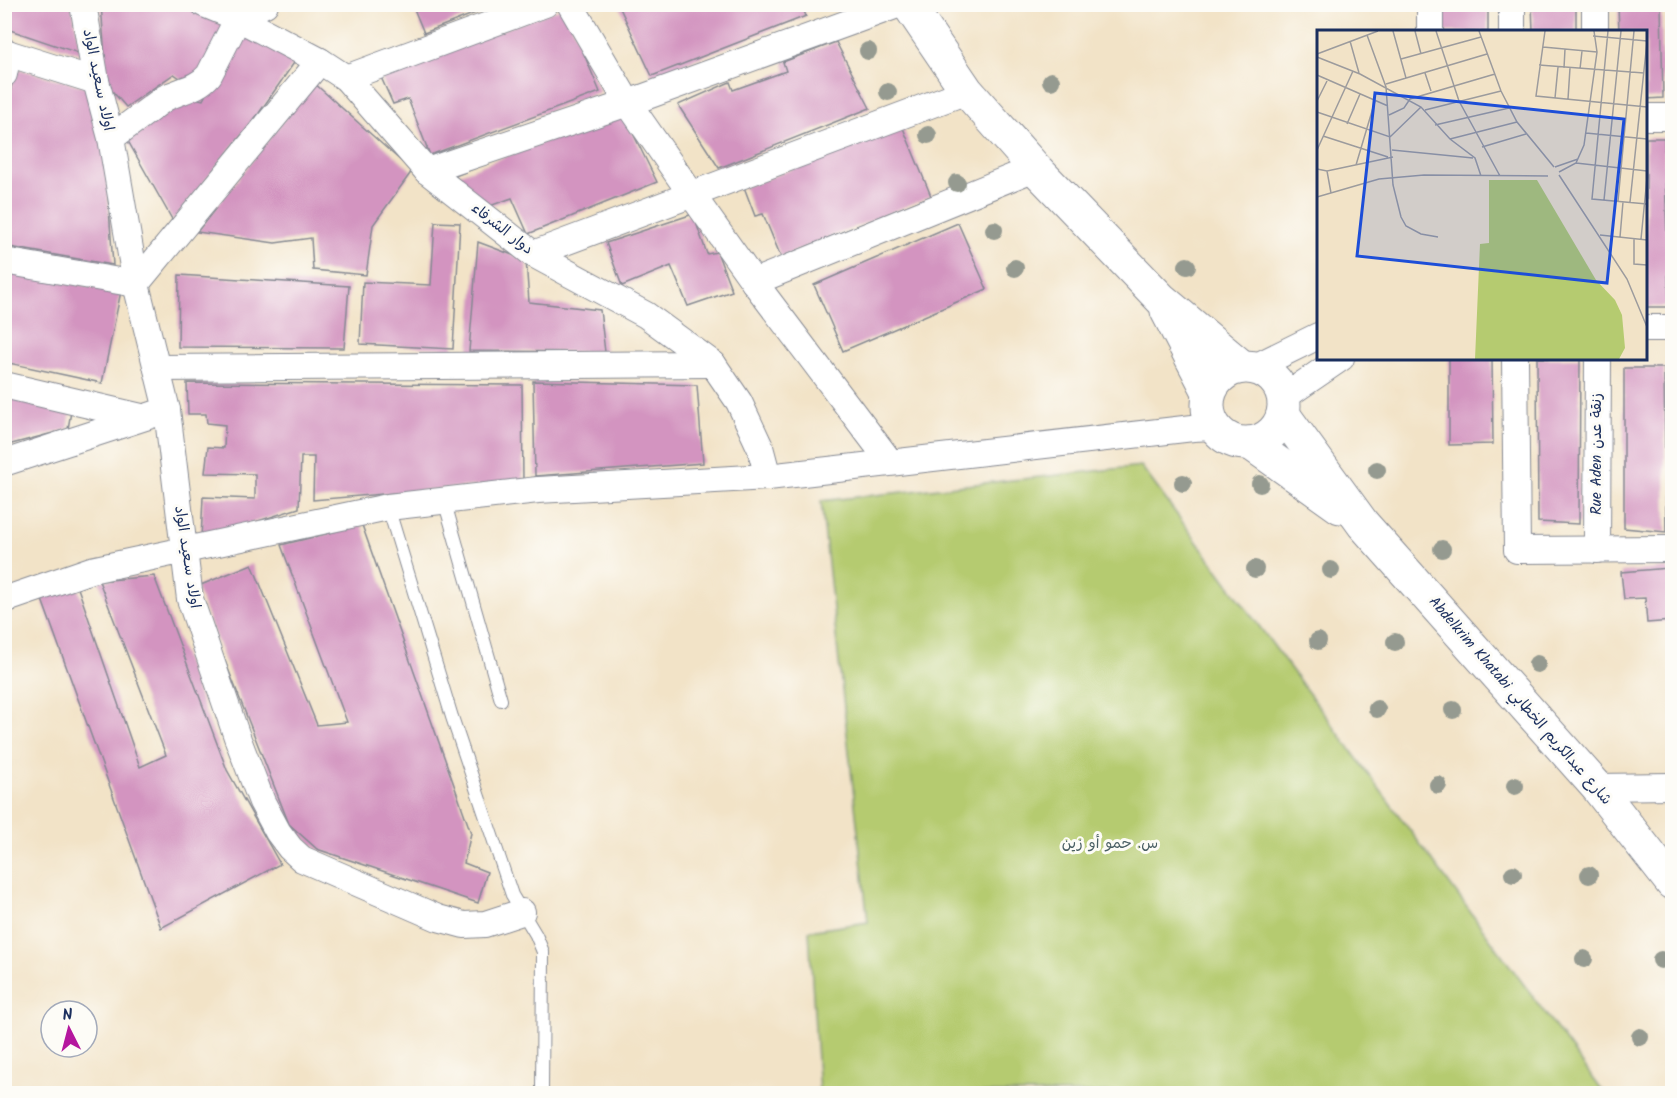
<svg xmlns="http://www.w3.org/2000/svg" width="1677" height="1098" font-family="Kalam,'Playpen Sans Arabic',sans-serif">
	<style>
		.green { fill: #b5cb70; stroke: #687d67; stroke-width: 1.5 }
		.building { fill: #d394c0 }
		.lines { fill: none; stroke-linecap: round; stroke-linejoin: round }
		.service-casing { stroke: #868992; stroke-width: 14 }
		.minor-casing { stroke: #868992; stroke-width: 28 }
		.primary-casing { stroke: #868992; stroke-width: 35 }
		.service { stroke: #fff; stroke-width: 12 }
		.minor { stroke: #fff; stroke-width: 26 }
		.primary { stroke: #fff; stroke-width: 33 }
		.tree { fill: #959a90 }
		.labels { text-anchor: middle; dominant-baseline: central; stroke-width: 6; stroke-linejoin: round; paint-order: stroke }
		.street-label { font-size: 15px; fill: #1b2f5e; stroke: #fdfcf7 }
		.park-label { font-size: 15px; fill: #495e63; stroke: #fdfcf7 }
		.inset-road { fill: none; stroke: #9c9b9d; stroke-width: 1.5 }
		.view { fill: #1d4ed8; fill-opacity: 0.15; stroke: #1d4ed8; stroke-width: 3 }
		.inset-edge { fill: none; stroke: #1b2f5e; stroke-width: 3 }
	</style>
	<rect width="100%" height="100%" fill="#fdfcf7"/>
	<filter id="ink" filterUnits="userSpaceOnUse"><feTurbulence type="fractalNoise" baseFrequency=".0167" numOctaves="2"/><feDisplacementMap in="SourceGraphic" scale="12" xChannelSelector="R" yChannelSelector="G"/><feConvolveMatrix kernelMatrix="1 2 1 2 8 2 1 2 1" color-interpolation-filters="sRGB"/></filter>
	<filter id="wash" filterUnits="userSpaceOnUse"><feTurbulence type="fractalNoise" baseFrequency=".008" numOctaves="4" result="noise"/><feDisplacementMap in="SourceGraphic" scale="24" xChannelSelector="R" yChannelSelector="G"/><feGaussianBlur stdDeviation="1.35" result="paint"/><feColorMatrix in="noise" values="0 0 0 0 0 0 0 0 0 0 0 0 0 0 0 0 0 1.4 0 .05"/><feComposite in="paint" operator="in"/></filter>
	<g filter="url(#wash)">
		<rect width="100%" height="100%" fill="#f2e3c7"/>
		<polygon class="green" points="1141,466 1601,1089 1606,1093 819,1093 809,931 868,922 821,501"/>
		<g id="blocks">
			<g class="building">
				<polygon points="4,4 72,4 81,54 4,28"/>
				<polygon points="101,4 177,4 230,27 193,87 174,74 126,107 107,85"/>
				<polygon points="412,4 496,4 496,5 424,33"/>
				<polygon points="628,4 801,4 806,16 652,76 620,8"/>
				<polygon points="1439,4 1488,4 1488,32 1440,32"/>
				<polygon points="1532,4 1576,4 1576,32 1533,32"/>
				<polygon points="1618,4 1661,4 1663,98 1646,99 1646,32 1619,32"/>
				<polygon points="564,7 600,92 430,155 408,99 393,104 380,75"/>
				<polygon points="241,25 296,60 259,113 173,221 128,141 189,97 203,100"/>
				<polygon points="836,42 870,108 719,168 678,105 730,82 733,90 786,71 783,62"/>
				<polygon points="15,68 90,88 105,153 113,265 4,246 4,124"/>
				<polygon points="313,82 412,171 373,225 366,275 313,270 311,238 275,243 197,232"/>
				<polygon points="622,111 657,182 528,234 512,198 487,207 455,176"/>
				<polygon points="903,128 931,196 781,257 763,214 755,216 744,187"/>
				<polygon points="1646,138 1664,138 1669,307 1646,307"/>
				<polygon points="693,214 707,254 717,252 732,291 688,306 671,266 622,286 606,243"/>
				<polygon points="435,222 460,223 453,349 360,344 363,282 431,285"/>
				<polygon points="958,223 987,289 843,351 814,285"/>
				<polygon points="478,242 526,260 529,302 600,310 605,352 469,351"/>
				<polygon points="4,272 121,291 102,383 4,362"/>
				<polygon points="179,275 349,286 344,348 178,347"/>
				<polygon points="1449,358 1492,358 1493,444 1449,445"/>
				<polygon points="1537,358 1580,358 1579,524 1538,522"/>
				<polygon points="1624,368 1664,368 1666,532 1624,528"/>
				<polygon points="533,381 697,385 703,463 535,476"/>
				<polygon points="187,383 522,385 523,482 313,500 314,457 301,457 299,508 201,539 203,497 255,499 255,474 205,473 208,447 224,448 225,425 207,423 206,414 188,414"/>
				<polygon points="4,395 72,406 68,429 4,446"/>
				<polygon points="362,525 471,833 464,863 487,872 478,903 317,849 289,824 196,587 252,564 317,725 347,722 281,545"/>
				<polygon points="1669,568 1669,578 1672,578 1672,621 1647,623 1645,598 1624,599 1621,572"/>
				<polygon points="154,576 227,770 280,864 161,928 40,594 78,588 140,767 166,755 99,581"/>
			</g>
		</g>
	</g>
	<g filter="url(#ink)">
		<use href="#blocks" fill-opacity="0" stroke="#868992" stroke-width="1.5"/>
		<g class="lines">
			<g class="service-casing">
				<g id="service">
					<polyline points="444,500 501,700"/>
					<polyline points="388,507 452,717 512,895 536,935 543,952 542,1094"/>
				</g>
			</g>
			<g class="minor-casing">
				<g id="minor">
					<polyline points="83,4 96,81 111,138 136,284 167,410 190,599 237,737 262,802 278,832 290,848 302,859 438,918 464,925 485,924 522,912"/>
					<polyline points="204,4 238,18 320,61 346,78 427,171 533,254 646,315 713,364 739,402 760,447 768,477"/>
					<polyline points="570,4 628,103 692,195 754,282 890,462"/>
					<polyline points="1430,4 1430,32"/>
					<polyline points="1512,4 1512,32"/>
					<polyline points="1595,32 1595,4"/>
					<polyline points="4,52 96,81"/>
					<polyline points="4,74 8,53"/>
					<polyline points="346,78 545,4"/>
					<polyline points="1646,117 1672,117"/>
					<path d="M111,138L165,98C181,90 197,89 209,75L238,18L265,4"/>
					<polyline points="427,171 628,103 900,4"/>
					<polyline points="533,254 967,91"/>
					<polyline points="4,261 136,284 320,61"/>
					<polyline points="754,282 1035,168"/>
					<polyline points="1646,328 1672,328"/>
					<polyline points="1515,358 1517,550 1672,549"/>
					<polyline points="1255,367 1318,336"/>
					<polyline points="157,368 713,364"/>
					<polyline points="4,385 141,417"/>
					<polyline points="1284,397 1341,358"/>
					<polyline points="4,463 167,410"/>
					<polyline points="1597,550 1598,358"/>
					<polyline points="4,600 91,570 388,507 538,490 768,477 1193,428 1214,427"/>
					<polyline points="1597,787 1672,786"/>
				</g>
			</g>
			<g class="primary-casing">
				<g id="primary">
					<polyline points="908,4 967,91 1035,168 1161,299 1241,366"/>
					<polyline points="1167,311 1209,392"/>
					<circle cx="1246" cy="405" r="38"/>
					<polyline points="1283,414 1363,524 1597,787 1672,883"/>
					<polyline points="1250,443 1340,507"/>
				</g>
			</g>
			<use href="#service" class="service"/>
			<use href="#minor" class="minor"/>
			<use href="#primary" class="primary"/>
		</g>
		<g class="tree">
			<circle cx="868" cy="51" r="9"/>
			<circle cx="1051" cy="81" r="9"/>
			<circle cx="888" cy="92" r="9"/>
			<circle cx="928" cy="135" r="9"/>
			<circle cx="957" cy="183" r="9"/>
			<circle cx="994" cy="230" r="9"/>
			<circle cx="1187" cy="266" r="9"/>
			<circle cx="1015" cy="268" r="9"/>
			<circle cx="1377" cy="470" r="9"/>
			<circle cx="1183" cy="483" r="9"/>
			<circle cx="1260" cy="484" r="9"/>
			<circle cx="1442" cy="549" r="9"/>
			<circle cx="1255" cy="569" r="9"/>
			<circle cx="1331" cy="570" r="9"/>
			<circle cx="1318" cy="641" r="9"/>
			<circle cx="1395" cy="642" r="9"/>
			<circle cx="1537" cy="664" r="9"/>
			<circle cx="1377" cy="709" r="9"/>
			<circle cx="1453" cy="710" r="9"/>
			<circle cx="1438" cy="785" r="9"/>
			<circle cx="1515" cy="786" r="9"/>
			<circle cx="1513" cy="874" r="9"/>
			<circle cx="1589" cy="875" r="9"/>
			<circle cx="1584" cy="959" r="9"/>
			<circle cx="1661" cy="960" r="9"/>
			<circle cx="1640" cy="1037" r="9"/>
		</g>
	</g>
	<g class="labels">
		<g class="street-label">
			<text transform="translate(98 80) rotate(78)">اولاد سـعيـد الواد</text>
			<text transform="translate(502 229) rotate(38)">دوار الشرفاء</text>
			<text transform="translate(1597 454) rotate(-90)">Rue Aden زنقة عدن</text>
			<text transform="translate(187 557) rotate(81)">اولاد سـعيـد الواد</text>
			<text transform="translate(1520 701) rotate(49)">Abdelkrim Khatabi شارع عبدالكريم الخطابي</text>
		</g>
		<g class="park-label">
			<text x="1110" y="844">س. حمو أو زين</text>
		</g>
	</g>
	<g transform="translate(1317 30)">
		<rect width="330" height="330" fill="#f2e3c7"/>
		<path d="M172,150H220L279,250L298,270L305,285L308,318L302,329H158L163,214L172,213Z" fill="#b5cb70"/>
		<path class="inset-road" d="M76,1L89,48M98,1L104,24M119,1L142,71L183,146M162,1L184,61L200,92L237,137M228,1L219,66L330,77M291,1L275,169L330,174M50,5L69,57L76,155L84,187L89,196L104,204L121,207M276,6L330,11M33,11L42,43M226,17L280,22M0,24L61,1M0,27L43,44L104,77L133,109L158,128L164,146M84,29L164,7M222,35L327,43M247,38L248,19M263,39L265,21M108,43L114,61M0,45L71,76M69,54L170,24M238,68L241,37M251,69L253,38M0,71L10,51M108,80L184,61M0,82L73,107L104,77M72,85L87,78L93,69L178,44M30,94L43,64M118,95L192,78M269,103L330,109M6,106L71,127M133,109L200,92M165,117L209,104M0,120L36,41M75,120L156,128M259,133L330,141M39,135L58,71M238,137L261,129M0,139L10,141L76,127M10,141L14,163M242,142L259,133L267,115L280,22L277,1M242,145L310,249L330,297M0,167L62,149L107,145L231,146M287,170L304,1M301,171L317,1M313,172L330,12M283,205L330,210M303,207L306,172M317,208V234L330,235M324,209L330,148"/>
		<path class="view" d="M58,63L307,89L290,253L40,226Z"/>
		<rect width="330" height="330" class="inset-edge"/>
	</g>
	<rect width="1677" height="1098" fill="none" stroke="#fdfcf7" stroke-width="24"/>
	<g transform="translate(69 1029) rotate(354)"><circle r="28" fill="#fdfcf7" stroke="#a3aaba" stroke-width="1.5"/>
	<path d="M0-4.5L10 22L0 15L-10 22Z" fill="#b5179e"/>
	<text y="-9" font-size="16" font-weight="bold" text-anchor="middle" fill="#1b2f5e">N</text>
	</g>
</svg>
